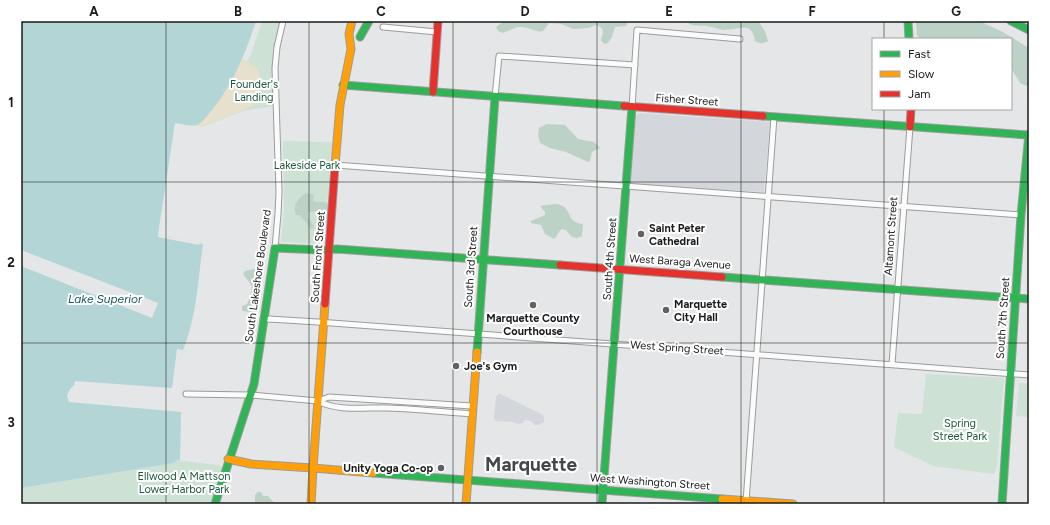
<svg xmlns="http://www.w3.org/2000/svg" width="1050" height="525" font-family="Figtree,sans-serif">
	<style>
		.built { fill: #d3d7dc }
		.green { fill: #cde1d5 }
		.forest { fill: #bdd2c6 }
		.sand { fill: #e6e0cd }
		.water { fill: #b3d5d6 }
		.pier { fill: #e5e6e7 }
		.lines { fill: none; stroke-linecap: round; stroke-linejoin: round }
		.stream { stroke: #b3d5d6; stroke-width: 1.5 }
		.street-casing { stroke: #9b9c9d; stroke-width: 7 }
		.fast-casing { stroke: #9b9c9d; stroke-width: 9 }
		.slow-casing { stroke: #9b9c9d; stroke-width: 9 }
		.jam-casing { stroke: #9b9c9d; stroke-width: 9 }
		.street { stroke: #fbfbfb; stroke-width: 5 }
		.fast { stroke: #30b455; stroke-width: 7 }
		.slow { stroke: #ff9f0a; stroke-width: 7 }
		.jam { stroke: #e5322d; stroke-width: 7 }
		.grid { fill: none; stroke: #1b1b1c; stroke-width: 1; stroke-opacity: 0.55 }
		.poi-dot { fill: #626263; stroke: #fff; stroke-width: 1.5 }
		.labels { text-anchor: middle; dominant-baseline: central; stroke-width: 4; stroke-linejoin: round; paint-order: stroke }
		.park-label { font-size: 11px; fill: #1c583b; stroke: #fff }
		.street-label { font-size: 11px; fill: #1b1b1c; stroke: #fff }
		.poi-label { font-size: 11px; font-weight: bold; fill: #1b1b1c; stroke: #fff; text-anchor: start }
		.water-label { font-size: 12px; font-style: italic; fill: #16585b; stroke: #fff }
		.town-label { font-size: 19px; font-weight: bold; fill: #464748; stroke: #fff }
		.neatline { fill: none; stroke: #1b1b1c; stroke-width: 1.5 }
		.grid-label { font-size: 13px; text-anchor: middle; font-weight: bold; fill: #1b1b1c }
	</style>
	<rect width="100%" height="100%" fill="#e5e6e7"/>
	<g class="built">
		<polygon points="640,113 770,122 764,192 629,185 635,116"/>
		<polygon points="498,394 503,395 543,415 544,418 544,422 538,425 535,425 531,421 525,420 523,423 518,424 513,422 496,421 494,418 496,397"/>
	</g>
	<g class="green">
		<polygon points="262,21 281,21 273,56 273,106 243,111 199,128 220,109 236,85 251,54"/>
		<polygon points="283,141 332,142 324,243 321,244 281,242 284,212"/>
		<polygon points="926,374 1004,378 997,466 994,474 933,466 894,447 898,413 922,414"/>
		<polygon points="1019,383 1029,384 1029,417 1016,416"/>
		<polygon points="177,460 217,465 225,468 215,504 21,504 21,488 174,463"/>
	</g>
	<g class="forest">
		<path d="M504,21H627L628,22L626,26L615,27L612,37L608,43L604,44L601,40L603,32L602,28L596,25L588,28L573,29L561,24L549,23L543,31C537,33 533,29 527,28C516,25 512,30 503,33L498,31L496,27Z"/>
		<path d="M689,21H758L765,31L768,41C763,44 760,44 755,41C752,19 737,31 723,30C718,29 713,27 707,26C699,25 698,27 689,24Z"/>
		<polygon points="916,21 979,21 1001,31 1029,48 1029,87 1020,83 1011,68 1011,39 920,39 917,35"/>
		<polygon points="547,124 565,125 578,139 594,142 600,148 592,152 590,161 588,162 566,152 550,148 540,143 538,135 539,128"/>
		<path d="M306,193L314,195L313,199L315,202H324L328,204L326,224L324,223L323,216L320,211L308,212V217L314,226L313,229H311L300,215H296C292,205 298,199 306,193Z"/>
		<path d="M554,204C575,205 563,222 583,224L582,236L577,238L572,237L566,230L562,229C557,232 558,236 554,239L545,234L541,225L531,223V221L545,215V212L540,206Z"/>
		<path d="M258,264L263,266L257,313L242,311V306L247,304C249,300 253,289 251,285C249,281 245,278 243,274L245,271L254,269Z"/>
		<polygon points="258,492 261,492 263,496 268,496 275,504 255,504 255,495"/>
	</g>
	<polygon class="sand" points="256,21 242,58 259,70 260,95 255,104 244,110 202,126 189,126"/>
	<path class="water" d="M21,21H256C244,57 232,87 207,116C204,119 201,124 196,125C189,127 181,123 175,123L158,234L203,244C198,279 197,316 183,350L177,349L172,388L75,381L74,385L70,389L67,395L69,402L181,412L180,460H177L174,463L21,488Z"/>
	<g class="pier">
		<polygon points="158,234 200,243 199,245 158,237"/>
		<polygon points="21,250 158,303 152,318 21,266"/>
	</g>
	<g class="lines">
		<g class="stream">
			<polyline points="967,21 999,39"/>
			<polyline points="1011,46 1029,56"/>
		</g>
		<g class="street-casing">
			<g id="street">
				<polyline points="383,27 437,32"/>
				<polyline points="495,97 499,56 635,65"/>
				<polyline points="632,107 637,30 740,39"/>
				<polyline points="335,165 1021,215"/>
				<polyline points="275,248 278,214 279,192 275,68 277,47 283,21"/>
				<polyline points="263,320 269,319 318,322 1029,375"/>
				<polyline points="892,364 910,127"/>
				<path d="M186,394L250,395L318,401C339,412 365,407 388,408C416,409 444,412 472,414"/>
				<polyline points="318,401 329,397 472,406"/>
				<polyline points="746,502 774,117"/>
			</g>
		</g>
		<g class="fast-casing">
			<g id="fast">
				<polyline points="908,21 909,39"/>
				<polyline points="1011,21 1029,30"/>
				<polyline points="360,37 369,21"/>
				<polyline points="343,85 624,106"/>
				<polyline points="763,116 1028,135"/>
				<polyline points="722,277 1029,299"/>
				<polyline points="477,352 495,97"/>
				<polyline points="373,473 722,499"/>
				<polyline points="603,490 632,107"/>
				<polyline points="215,504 254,384 275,248 321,250 337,249 560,265"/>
				<polyline points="602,504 603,490"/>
				<polyline points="1002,504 1021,215 1029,134"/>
			</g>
		</g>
		<g class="slow-casing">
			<g id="slow">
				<polyline points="335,166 340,105 351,49 349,34 352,21"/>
				<polyline points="325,304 313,468 373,473"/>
				<polyline points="228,459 251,464 313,468 311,504"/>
				<polyline points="722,499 793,504"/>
				<polyline points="466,504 477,352"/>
			</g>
		</g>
		<g class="jam-casing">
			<g id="jam">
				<polyline points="433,92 438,21"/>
				<polyline points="624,106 763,116"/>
				<polyline points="910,127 911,109"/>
				<polyline points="560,265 722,277"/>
				<polyline points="325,304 335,166"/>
			</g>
		</g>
		<use href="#street" class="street"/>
		<use href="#fast" class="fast"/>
		<use href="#slow" class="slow"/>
		<use href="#jam" class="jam"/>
	</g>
	<path class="grid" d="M166,21V504M309,21V504M453,21V504M597,21V504M741,21V504M884,21V39M884,109V504M21,182H1029M21,343H1029"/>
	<g class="poi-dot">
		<circle cx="641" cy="234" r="4"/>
		<circle cx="533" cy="305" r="4"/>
		<circle cx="666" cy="310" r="4"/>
		<circle cx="456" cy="366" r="4"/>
		<circle cx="441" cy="468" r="4"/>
	</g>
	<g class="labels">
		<g class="park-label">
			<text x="254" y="84">Founder's<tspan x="254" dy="13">Landing</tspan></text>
			<text x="307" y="165">Lakeside Park</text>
			<text x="960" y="423">Spring<tspan x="960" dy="13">Street Park</tspan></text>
			<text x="184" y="476">Ellwood A Mattson<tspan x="184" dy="13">Lower Harbor Park</tspan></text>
		</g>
		<g class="street-label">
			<text transform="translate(687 100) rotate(4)">Fisher Street</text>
			<text transform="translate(891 236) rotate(-86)">Altamont Street</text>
			<text transform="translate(318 257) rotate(-86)">South Front Street</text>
			<text transform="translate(610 259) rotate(-86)">South 4th Street</text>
			<text transform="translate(680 262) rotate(4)">West Baraga Avenue</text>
			<text transform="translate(471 267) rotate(-86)">South 3rd Street</text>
			<text transform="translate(258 276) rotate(-82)">South Lakeshore Boulevard</text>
			<text transform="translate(1003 318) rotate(-86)">South 7th Street</text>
			<text transform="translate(677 348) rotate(4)">West Spring Street</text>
			<text transform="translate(650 482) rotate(4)">West Washington Street</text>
		</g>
		<g class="poi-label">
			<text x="649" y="228">Saint Peter<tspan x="649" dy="13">Cathedral</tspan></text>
			<text x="674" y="304">Marquette<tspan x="674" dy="13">City Hall</tspan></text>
			<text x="533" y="318" text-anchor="middle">Marquette County<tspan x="533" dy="13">Courthouse</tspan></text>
			<text x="464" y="366">Joe's Gym</text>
			<text x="433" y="468" text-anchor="end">Unity Yoga Co-op</text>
		</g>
		<g class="water-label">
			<text x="105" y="299">Lake Superior</text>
		</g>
		<g class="town-label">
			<text x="531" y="464">Marquette</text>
		</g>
	</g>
	<rect width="1050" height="525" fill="none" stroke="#ffffff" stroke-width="44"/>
	<rect x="872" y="38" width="140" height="72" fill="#ffffff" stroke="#a4a4a4"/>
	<rect x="880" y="51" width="20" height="6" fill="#30b455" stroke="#a4a4a4"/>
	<text x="908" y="58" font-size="12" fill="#1b1b1c">Fast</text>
	<rect x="880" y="71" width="20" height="6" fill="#ff9f0a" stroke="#a4a4a4"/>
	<text x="908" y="78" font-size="12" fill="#1b1b1c">Slow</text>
	<rect x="880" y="91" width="20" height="6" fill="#e5322d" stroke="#a4a4a4"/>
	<text x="908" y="98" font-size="12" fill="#1b1b1c">Jam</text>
	<rect x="22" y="22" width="1006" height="481" class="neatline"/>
	<g class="grid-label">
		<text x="94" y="16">A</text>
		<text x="238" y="16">B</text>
		<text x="381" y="16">C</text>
		<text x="525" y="16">D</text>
		<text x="669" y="16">E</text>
		<text x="812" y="16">F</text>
		<text x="956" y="16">G</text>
		<text x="11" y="107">1</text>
		<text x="11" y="267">2</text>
		<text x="11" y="427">3</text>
	</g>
</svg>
